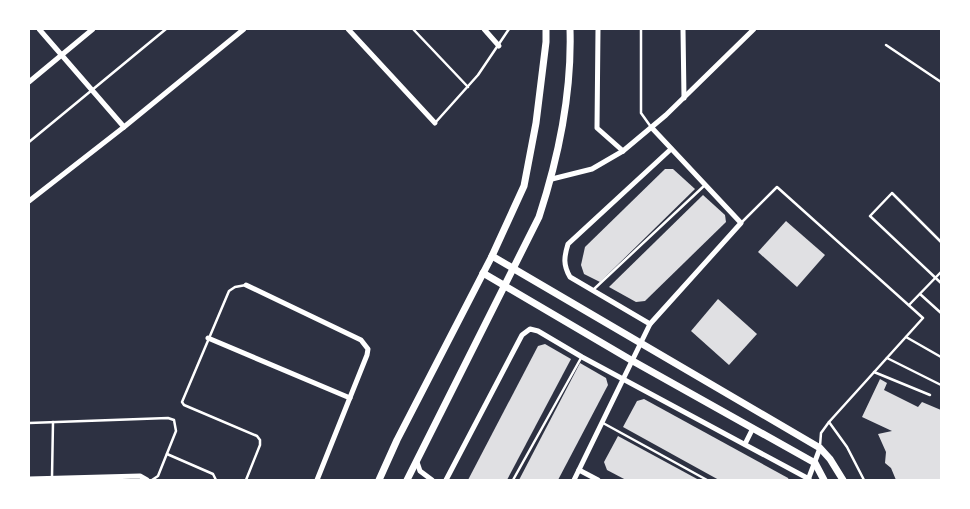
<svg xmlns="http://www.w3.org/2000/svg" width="970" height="509" font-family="'IBM Plex Sans',sans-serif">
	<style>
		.building { fill: #e0e0e3 }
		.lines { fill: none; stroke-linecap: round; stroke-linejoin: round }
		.service { stroke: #fff; stroke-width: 2.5 }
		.minor { stroke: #fff; stroke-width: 5 }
		.tertiary { stroke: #fff; stroke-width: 7 }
	</style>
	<rect width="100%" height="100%" fill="#2d3142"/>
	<g class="building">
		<polygon points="665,169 673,169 695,189 600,282 584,274 581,265 585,247"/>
		<polygon points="703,195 725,215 726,222 645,301 636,302 609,287"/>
		<polygon points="786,221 825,255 797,287 758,252"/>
		<polygon points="718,299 757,334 729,365 691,331"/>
		<polygon points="545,344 571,359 507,480 468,480 538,346"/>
		<polygon points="580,363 606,378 608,385 558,480 519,480"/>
		<polygon points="880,379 887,383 884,390 918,407 922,402 941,410 941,480 896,480 891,468 885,463 886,452 878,434 892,431 862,417"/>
		<polygon points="644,399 788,478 789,480 719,480 623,427 637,401"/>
		<polygon points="618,436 699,480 626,480 607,470 604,462"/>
	</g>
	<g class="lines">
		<g class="service">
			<polyline points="413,29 468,87"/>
			<polyline points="641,29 641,113 651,127"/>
			<polyline points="886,45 941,82"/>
			<polyline points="435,123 478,75 509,29"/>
			<polyline points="29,142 166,29"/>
			<polyline points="741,223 777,187 923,318 829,422 821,433 820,446"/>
			<polyline points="941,242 892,193 870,216 941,283"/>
			<polyline points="246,285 235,287 229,291 182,402 184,405 257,436 260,440 260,445 246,480"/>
			<polyline points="593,290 705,185"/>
			<polyline points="920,294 941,313"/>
			<polyline points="909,305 941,272"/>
			<polyline points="906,337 941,357"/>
			<polyline points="887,358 941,385"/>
			<polyline points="874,372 930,395"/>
			<polyline points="829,422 847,447 864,480"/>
			<polyline points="29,423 168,418 174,420 176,431 158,476 152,480"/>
			<polyline points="603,423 707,480"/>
			<polyline points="167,454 213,474 216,480"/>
			<polyline points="52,477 53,422"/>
			<polyline points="513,480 581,358"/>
		</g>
		<g class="minor">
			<polyline points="39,29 124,127"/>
			<polyline points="348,29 435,123"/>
			<polyline points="484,29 499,46"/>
			<polyline points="598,29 597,128 623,151"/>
			<polyline points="683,29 684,98"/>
			<polyline points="29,82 93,29"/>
			<polyline points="552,179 592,169 623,151 666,115 754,29"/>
			<polyline points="29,201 124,127 244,29"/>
			<polyline points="246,285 361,340 368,349 367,355 317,480"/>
			<path d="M650,324L570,277C563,265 564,257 568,244L671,149"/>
			<polyline points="208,338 350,398"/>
			<polyline points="745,444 753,428"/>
			<polyline points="417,462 420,471 432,480"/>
			<polyline points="579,470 598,480"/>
			<polyline points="29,479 140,476 147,480"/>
			<polyline points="446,480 522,335 530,329 538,331 582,357 809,479"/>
			<polyline points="574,480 650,324 741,223 652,128"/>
			<polyline points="808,480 820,448"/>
		</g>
		<g class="tertiary">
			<polyline points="492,256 820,448 830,459 843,480"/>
			<polyline points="483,273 631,360 815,463 824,480"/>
			<polyline points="379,480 397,440 492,256 524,186 536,123 546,42 546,29"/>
			<path d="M407,480L539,217C559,156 572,93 570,29"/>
		</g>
	</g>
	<rect width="970" height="509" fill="none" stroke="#ffffff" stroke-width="60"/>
</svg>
